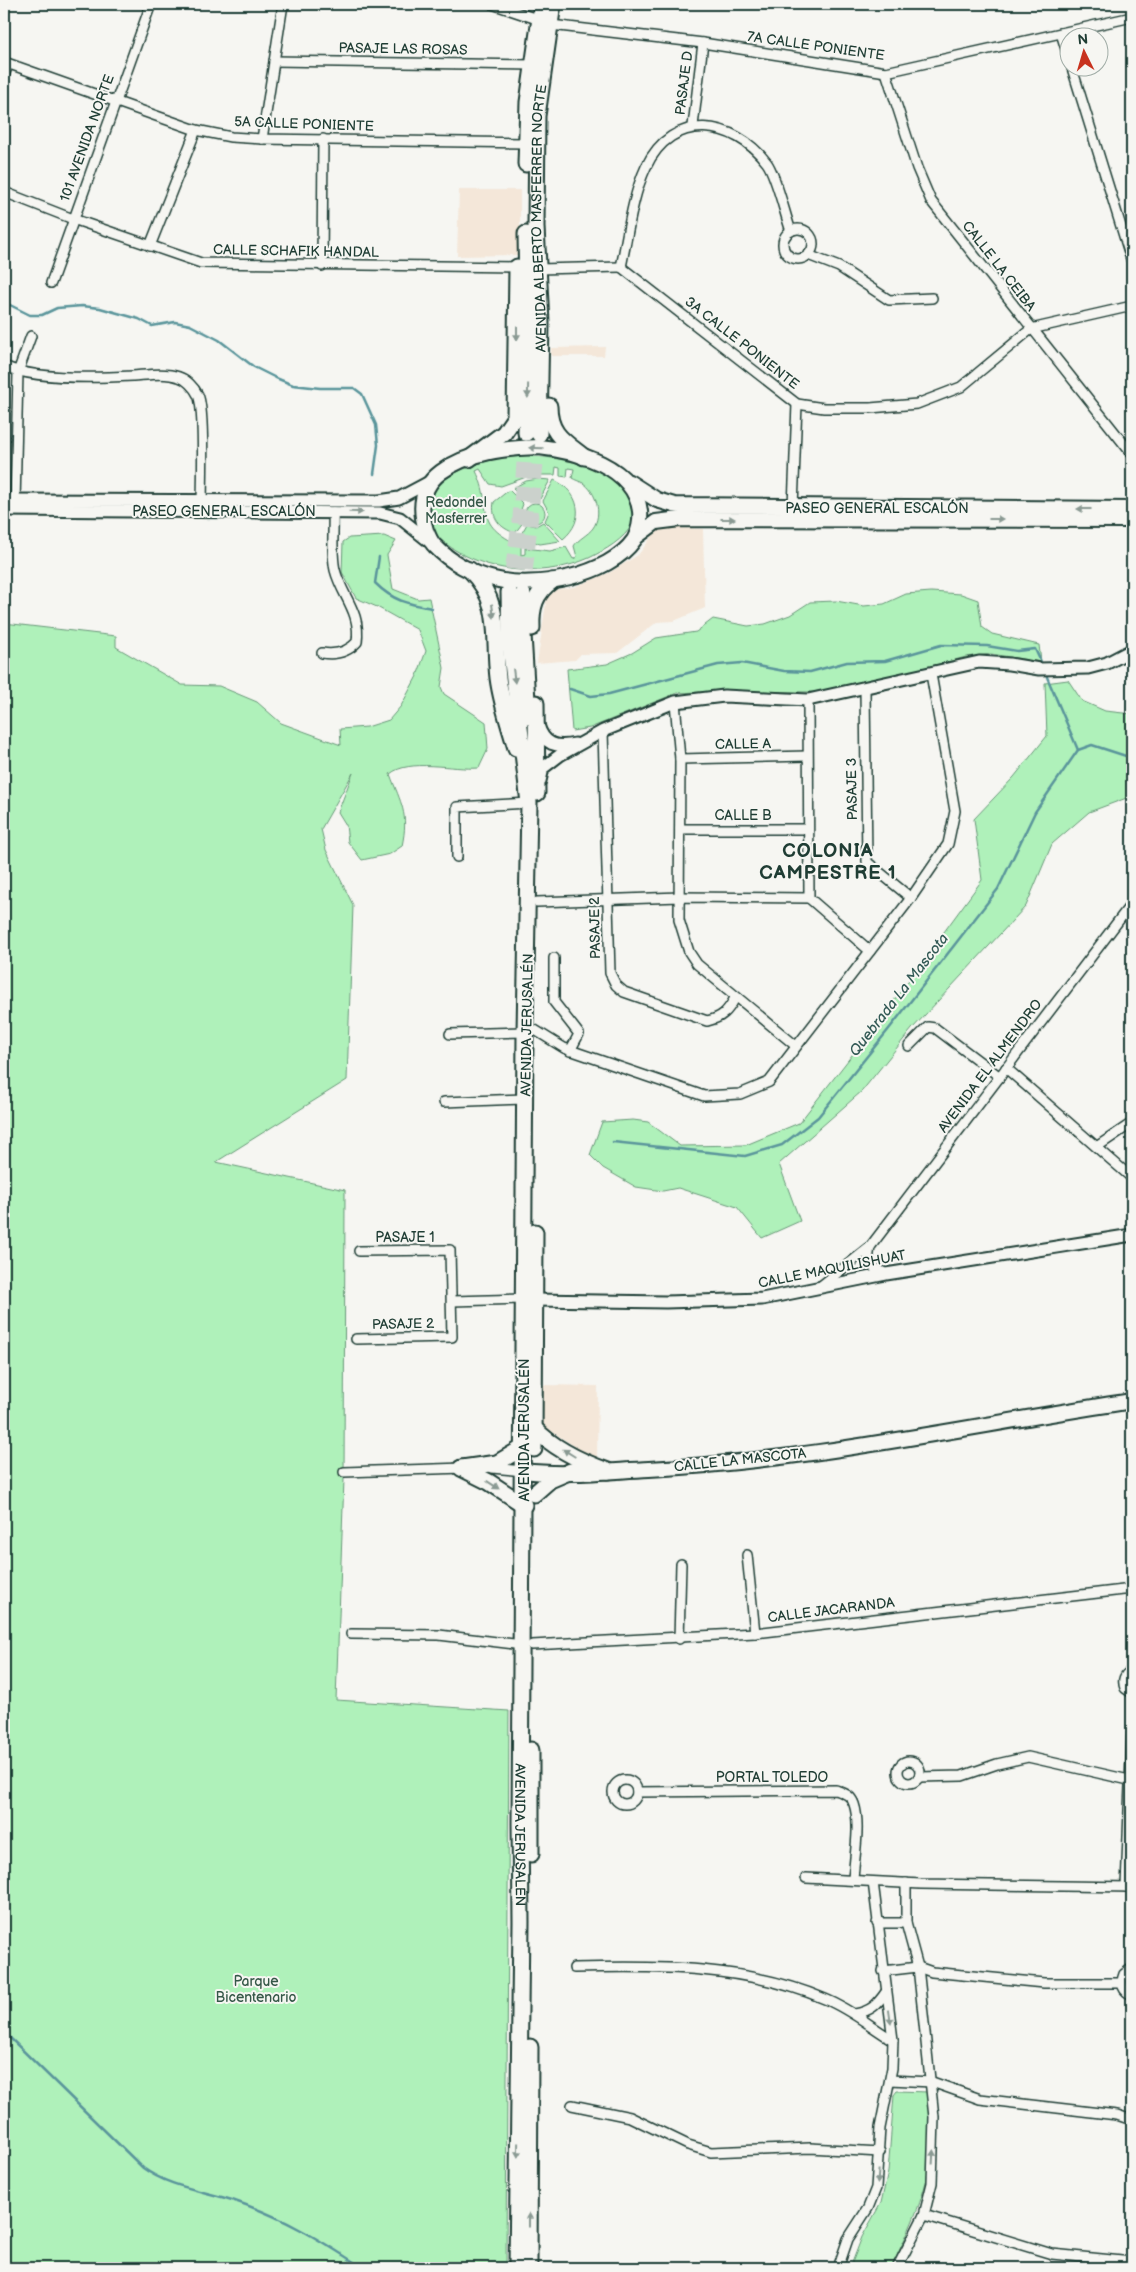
<svg xmlns="http://www.w3.org/2000/svg" width="1136" height="2272" font-family="'Balsamiq Sans',sans-serif">
	<style>
		.built { fill: #f4e7d9 }
		.green { fill: #aff1ba; stroke: #679777; fill-rule: evenodd }
		.lines { fill: none; stroke-linecap: round; stroke-linejoin: round }
		.stream { stroke: #5a959b; stroke-width: 2.5 }
		.primary-tunnel { stroke: #cbd1cc; stroke-width: 15; stroke-dasharray: 15 8; stroke-linecap: butt }
		.minor-casing { stroke: #1f3d34; stroke-width: 12 }
		.tertiary-casing { stroke: #1f3d34; stroke-width: 15 }
		.secondary-casing { stroke: #1f3d34; stroke-width: 18 }
		.primary-casing { stroke: #1f3d34; stroke-width: 19 }
		.minor { stroke: #f6f6f2; stroke-width: 9 }
		.tertiary { stroke: #f6f6f2; stroke-width: 11 }
		.secondary { stroke: #f6f6f2; stroke-width: 14 }
		.primary { stroke: #f6f6f2; stroke-width: 15 }
		.oneway { fill: #8a9a93 }
		.labels { text-anchor: middle; dominant-baseline: central; stroke-width: 4; stroke-linejoin: round; paint-order: stroke }
		.street-label { font-size: 14px; fill: #1f3d34; stroke: #f6f6f2 }
		.park-label { font-size: 14px; fill: #355848; stroke: #f6f6f2 }
		.water-label { font-size: 15px; font-style: italic; fill: #335a56; stroke: #f6f6f2 }
		.district-label { font-size: 19px; font-weight: bold; letter-spacing: 1px; fill: #1f3d34; stroke: #f6f6f2 }
	</style>
	<rect width="100%" height="100%" fill="#f6f6f2"/>
	<filter id="ink" filterUnits="userSpaceOnUse"><feTurbulence type="fractalNoise" baseFrequency=".02" numOctaves="2"/><feDisplacementMap in="SourceGraphic" scale="10" xChannelSelector="R" yChannelSelector="G"/><feConvolveMatrix kernelMatrix="1 2 1 2 8 2 1 2 1" color-interpolation-filters="sRGB"/></filter>
	<g filter="url(#ink)">
		<g class="built">
			<polygon points="459,190 520,190 520,255 457,256"/>
			<polygon points="605,347 604,356 551,356 551,348"/>
			<polygon points="659,527 703,529 705,608 674,621 657,622 617,653 581,654 575,660 537,663 547,596 552,590 574,587 609,573 638,555"/>
			<polygon points="541,1385 598,1386 597,1461 548,1429 540,1421"/>
		</g>
		<g class="green">
			<path d="M518,455C552,456 617,464 631,502C634,508 636,517 633,523C624,540 605,550 589,558C546,577 495,574 455,550C446,544 434,537 430,527C409,478 484,459 518,455ZM556,467L560,468V476L567,477L568,468L574,469L572,478C575,480 579,481 583,483C596,491 603,514 593,528C588,535 578,539 574,546L577,557L573,559L566,547L550,551L525,548V554L521,555V546C470,522 495,510 476,471L480,469L490,484L501,486L532,475H555Z"/>
			<polygon points="538,479 550,480 540,499 526,501 513,488 526,481"/>
			<path d="M554,480C580,492 586,520 563,539L545,521L549,512L543,501Z"/>
			<path d="M509,490L523,504L519,515L524,521L515,533C500,528 491,518 494,502Z"/>
			<circle cx="535" cy="513" r="10"/>
			<polygon points="543,522 560,541 540,544 520,536 527,524 536,526"/>
			<path d="M384,536L396,541L387,555L393,589L418,599L429,598L444,668L441,687L444,694L486,722L488,749L479,768C453,770 409,758 390,774C401,804 409,813 402,846L390,854L362,860L348,842L346,825L338,812L353,773L321,829L326,850L353,905L347,1080L216,1162L345,1190L344,1479L336,1700L509,1711L506,2268H4V623L116,636V647L182,685L219,686L257,702L281,723L341,745L340,729L367,727L389,720L401,706L417,676L426,651L418,630L377,607L356,598L342,572L343,542L349,538Z"/>
			<polygon points="931,592 961,594 978,600 982,627 992,634 1039,645 1041,662 991,654 966,657 878,680 813,692 721,691 677,693 590,728 572,731 567,669 607,664 632,653 656,638 696,632 713,619 748,626 765,624 790,615 810,602 836,601 864,606 884,604 906,594"/>
			<polygon points="1068,680 1082,701 1105,711 1132,714 1132,796 1089,812 1052,844 1026,906 912,1029 862,1091 779,1164 800,1221 762,1238 737,1207 678,1188 663,1191 636,1187 603,1168 590,1155 602,1122 633,1120 648,1122 680,1146 746,1145 799,1123 884,1014 982,880 974,819 1014,777 1047,736 1045,683"/>
			<path d="M897,2091L928,2092C930,2114 932,2138 930,2161C925,2199 907,2234 891,2268H850L862,2237L881,2203L888,2172L894,2095Z"/>
		</g>
		<g class="lines">
			<g class="stream">
				<polyline points="4,302 30,315 42,315 57,308 82,306 100,308 139,319 152,326 175,322 190,325 219,340 254,367 276,378 293,385 320,388 354,388 362,394 376,425 378,445 374,474"/>
				<path d="M379,557L375,583C393,601 408,604 432,608"/>
				<polyline points="1047,677 1078,750"/>
				<polyline points="570,689 591,696 609,694 718,665 742,663 784,671 810,672 847,662 885,661 941,645 987,646 1017,651 1035,649 1041,662"/>
				<polyline points="613,1142 745,1156 782,1145 818,1117 889,1029 998,889 1035,812 1078,750 1092,745 1132,758"/>
				<path d="M4,2032L143,2168C169,2187 201,2190 232,2200C283,2217 319,2239 363,2268"/>
			</g>
			<g class="primary-tunnel">
				<polyline points="509,592 520,518 526,435"/>
				<polyline points="523,594 539,434"/>
			</g>
			<g class="minor-casing">
				<g id="minor">
					<polyline points="492,4 540,20"/>
					<polyline points="551,25 703,43 886,72 1132,17"/>
					<polyline points="1061,33 1068,56"/>
					<polyline points="274,61 533,65"/>
					<polyline points="4,62 196,130 231,137 262,139 526,143"/>
					<polyline points="1072,68 1132,262"/>
					<polyline points="886,72 917,168 931,201 1132,454"/>
					<polyline points="4,76 8,64"/>
					<polyline points="693,126 703,43"/>
					<polyline points="262,139 283,4"/>
					<polyline points="4,192 73,219 201,263 521,267"/>
					<circle cx="798" cy="244" r="15"/>
					<polyline points="150,246 196,130"/>
					<polyline points="808,255 839,267 889,300 932,298"/>
					<polyline points="322,266 323,139"/>
					<polyline points="621,267 797,404 824,408 870,408 917,404 961,387 1031,329 1132,306"/>
					<path d="M621,267C628,234 632,197 646,167C672,111 734,119 767,163C776,175 785,215 791,231"/>
					<polyline points="538,269 621,267"/>
					<polyline points="51,283 151,4"/>
					<path d="M4,366C35,380 97,378 133,376C147,375 165,372 179,377C186,379 194,387 198,395C205,410 202,484 202,506"/>
					<polyline points="15,504 18,372 31,336"/>
					<polyline points="793,507 797,404"/>
					<path d="M322,653C335,655 348,652 357,642C361,611 342,597 335,570C331,552 334,530 333,512"/>
					<polyline points="865,689 867,862 911,898"/>
					<polyline points="808,700 809,898 870,951"/>
					<polyline points="675,702 680,759 679,920 689,952 697,964 796,1046"/>
					<path d="M603,731L610,973L616,985L624,992L707,1021C722,1018 728,1011 735,998"/>
					<polyline points="680,759 807,756"/>
					<polyline points="680,829 807,829"/>
					<polyline points="457,857 457,807 529,803"/>
					<polyline points="537,902 680,897 809,898"/>
					<polyline points="554,958 554,1002 579,1034 570,1051"/>
					<polyline points="535,1030 564,1048 704,1096 740,1094 769,1082 911,898 948,844 955,811 931,674"/>
					<polyline points="450,1034 525,1032"/>
					<polyline points="909,1046 928,1027 935,1028 1000,1077"/>
					<polyline points="1006,1068 1132,1178"/>
					<polyline points="444,1102 525,1099"/>
					<polyline points="1098,1146 1132,1123"/>
					<polyline points="870,1247 868,1260 872,1266 886,1274"/>
					<polyline points="822,1285 870,1247 1132,903"/>
					<polyline points="452,1301 524,1299"/>
					<polyline points="356,1339 452,1337 450,1250 359,1251"/>
					<polyline points="492,1468 524,1471"/>
					<polyline points="344,1472 464,1468"/>
					<polyline points="747,1555 755,1633"/>
					<polyline points="351,1634 439,1635 522,1645"/>
					<polyline points="679,1639 681,1564"/>
					<polyline points="532,1645 755,1633 1132,1589"/>
					<path d="M1132,1671C1124,1674 1122,1680 1125,1688L1132,1693"/>
					<circle cx="909" cy="1772" r="11"/>
					<polyline points="919,1777 962,1776 997,1764 1028,1757 1129,1780"/>
					<circle cx="625" cy="1792" r="12"/>
					<path d="M637,1792L836,1790C844,1793 851,1795 854,1804C861,1824 854,1859 853,1880"/>
					<polyline points="806,1878 921,1884 1132,1887"/>
					<polyline points="1126,1887 1132,1734"/>
					<polyline points="877,1923 906,1923"/>
					<path d="M574,1968C660,1966 744,1965 825,1999C850,2009 870,2026 893,2040"/>
					<path d="M1132,1968L1124,1974C1120,1984 1123,1991 1132,1995"/>
					<polyline points="883,1971 918,1967 932,1972 1044,1983 1122,1983"/>
					<path d="M855,2014C871,2011 877,2005 886,1992"/>
					<polyline points="890,2080 932,2082 980,2099 1117,2115 1132,2120"/>
					<polyline points="572,2105 630,2117 688,2145 711,2152 810,2148 880,2152"/>
					<polyline points="924,2215 1052,2254 1132,2262"/>
					<polyline points="588,2268 589,2268"/>
					<polyline points="838,2268 848,2239 868,2208 876,2188 880,2128 892,2068 893,2040 873,1882"/>
					<polyline points="897,2268 924,2215 932,2183 934,2117 918,1967 906,1923 906,1883"/>
				</g>
			</g>
			<g class="tertiary-casing">
				<g id="tertiary">
					<polyline points="4,500 379,501 399,498 431,481"/>
					<polyline points="4,510 380,513 400,518 430,542"/>
					<path d="M538,725C544,745 556,748 575,744"/>
					<polyline points="540,781 543,768 560,755 603,731 675,702 724,696 808,700 979,662 1009,664 1039,669 1088,668 1107,663 1132,650"/>
					<polyline points="535,1300 666,1302 762,1299 886,1274 1132,1235"/>
				</g>
			</g>
			<g class="secondary-casing">
				<g id="secondary">
					<path d="M539,447C577,451 634,466 640,511C641,520 639,532 634,540C609,576 534,590 494,579C473,574 450,562 435,546C431,543 428,535 426,530C419,508 421,487 441,472C468,452 506,448 539,447Z"/>
					<polyline points="629,482 657,500 674,505 1132,509"/>
					<polyline points="636,537 656,522 680,519 1132,520"/>
					<path d="M524,1471C564,1476 608,1471 649,1469C812,1461 971,1425 1132,1401"/>
				</g>
			</g>
			<g class="primary-casing">
				<g id="primary">
					<polyline points="526,164 528,102 542,4"/>
					<path d="M549,406C549,434 564,441 584,457"/>
					<polyline points="526,433 528,352 526,234"/>
					<path id="s1" d="M539,434L541,322L536,227L537,116L553,4"/>
					<polyline points="469,459 504,433 515,417 517,267"/>
					<path d="M470,570C503,604 493,634 498,678C501,702 509,725 516,748"/>
					<path id="s2" d="M509,592L510,645L529,803L525,1032L520,1823L521,1922L517,2268"/>
					<polyline points="523,594 522,618 528,717"/>
					<path d="M532,628C531,608 535,593 552,581"/>
					<polyline points="536,703 537,793"/>
					<path d="M534,1428C553,1448 582,1462 608,1471"/>
					<polyline points="534,1449 535,1232"/>
					<polyline points="461,1468 489,1482 524,1505"/>
					<polyline points="462,1468 497,1463 524,1447"/>
					<polyline points="534,1494 550,1480 571,1471"/>
					<polyline points="531,1854 531,1750"/>
					<polyline points="529,2268 530,2047"/>
				</g>
			</g>
			<use href="#minor" class="minor"/>
			<use href="#tertiary" class="tertiary"/>
			<use href="#secondary" class="secondary"/>
			<use href="#primary" class="primary"/>
		</g>
		<defs><path id="oneway-solid" d="M-6-.8H1V-3.2L6.5 0L1 3.2V.8H-6Z" transform="scale(1.25)"/></defs>
		<g class="oneway">
			<use href="#oneway-solid" transform="translate(517 333) rotate(90)"/>
			<use href="#oneway-solid" transform="translate(528 391) rotate(91)"/>
			<use href="#oneway-solid" transform="translate(536 448) rotate(-178)"/>
			<use href="#oneway-solid" transform="translate(1084 509) rotate(-180)"/>
			<use href="#oneway-solid" transform="translate(356 512) rotate(1)"/>
			<use href="#oneway-solid" transform="translate(728 519)"/>
			<use href="#oneway-solid" transform="translate(996 519)"/>
			<use href="#oneway-solid" transform="translate(493 611) rotate(82)"/>
			<use href="#oneway-solid" transform="translate(514 676) rotate(83)"/>
			<use href="#oneway-solid" transform="translate(569 1453) rotate(-148)"/>
			<use href="#oneway-solid" transform="translate(493 1485) rotate(33)"/>
			<use href="#oneway-solid" transform="translate(890 2017) rotate(82)"/>
			<use href="#oneway-solid" transform="translate(518 2150) rotate(91)"/>
			<use href="#oneway-solid" transform="translate(933 2157) rotate(-87)"/>
			<use href="#oneway-solid" transform="translate(878 2177) rotate(95)"/>
			<use href="#oneway-solid" transform="translate(529 2220) rotate(-90)"/>
		</g>
	</g>
	<g class="labels">
		<g class="street-label">
			<text transform="translate(816 46) rotate(8)">7A CALLE PONIENTE</text>
			<text transform="translate(403 49) rotate(1)">PASAJE LAS ROSAS</text>
			<text transform="translate(684 83) rotate(-83)">PASAJE D</text>
			<text transform="translate(304 124) rotate(2)">5A CALLE PONIENTE</text>
			<text transform="translate(87 138) rotate(-70)">101 AVENIDA NORTE</text>
			<text stroke="none"><textPath href="#s1" startOffset="216">AVENIDA ALBERTO MASFERRER NORTE</textPath></text>
			<text transform="translate(296 251) rotate(1)">CALLE SCHAFIK HANDAL</text>
			<text transform="translate(999 266) rotate(52)">CALLE LA CEIBA</text>
			<text transform="translate(742 343) rotate(38)">3A CALLE PONIENTE</text>
			<text x="877" y="508">PASEO GENERAL ESCALÓN</text>
			<text x="224" y="511">PASEO GENERAL ESCALÓN</text>
			<text transform="translate(743 744) rotate(-1)">CALLE A</text>
			<text transform="translate(852 789) rotate(-91)">PASAJE 3</text>
			<text x="743" y="815">CALLE B</text>
			<text transform="translate(595 928) rotate(-91)">PASAJE 2</text>
			<text transform="translate(527 1025) rotate(-89)">AVENIDA JERUSALÉN</text>
			<text transform="translate(990 1066) rotate(-53)">AVENIDA EL ALMENDRO</text>
			<text x="405" y="1237">PASAJE 1</text>
			<text transform="translate(832 1269) rotate(-11)">CALLE MAQUILISHUAT</text>
			<text transform="translate(403 1324) rotate(-1)">PASAJE 2</text>
			<text transform="translate(524 1430) rotate(-90)">AVENIDA JERUSALÉN</text>
			<text transform="translate(740 1460) rotate(-6)">CALLE LA MASCOTA</text>
			<text transform="translate(831 1610) rotate(-7)">CALLE JACARANDA</text>
			<text x="772" y="1777">PORTAL TOLEDO</text>
			<text stroke="none"><textPath href="#s2" startOffset="1244">AVENIDA JERUSALÉN</textPath></text>
		</g>
		<g class="park-label">
			<text x="456" y="502">Redondel<tspan x="456" dy="16">Masferrer</tspan></text>
			<text x="256" y="1981">Parque<tspan x="256" dy="16">Bicentenario</tspan></text>
		</g>
		<g class="water-label">
			<text transform="translate(899 995) rotate(-52)">Quebrada La Mascota</text>
		</g>
		<g class="district-label">
			<text x="828" y="851">COLONIA<tspan x="828" dy="22">CAMPESTRE 1</tspan></text>
		</g>
	</g>
	<rect width="1136" height="2272" fill="none" stroke="#f6f6f2" stroke-width="20"/>
	<rect x="10" y="10" width="1116" height="2252" fill="none" stroke="#1f3d34" stroke-width="2" filter="url(#ink)"/>
	<g transform="translate(1084 52) rotate(355)"><circle r="24" fill="#f6f6f2" stroke="#a0aca6"/>
	<path d="M0-4L9 19L0 12L-9 19Z" fill="#c8321e"/>
	<text y="-8" font-size="14" font-weight="bold" text-anchor="middle" fill="#1f3d34">N</text>
	</g>
</svg>
